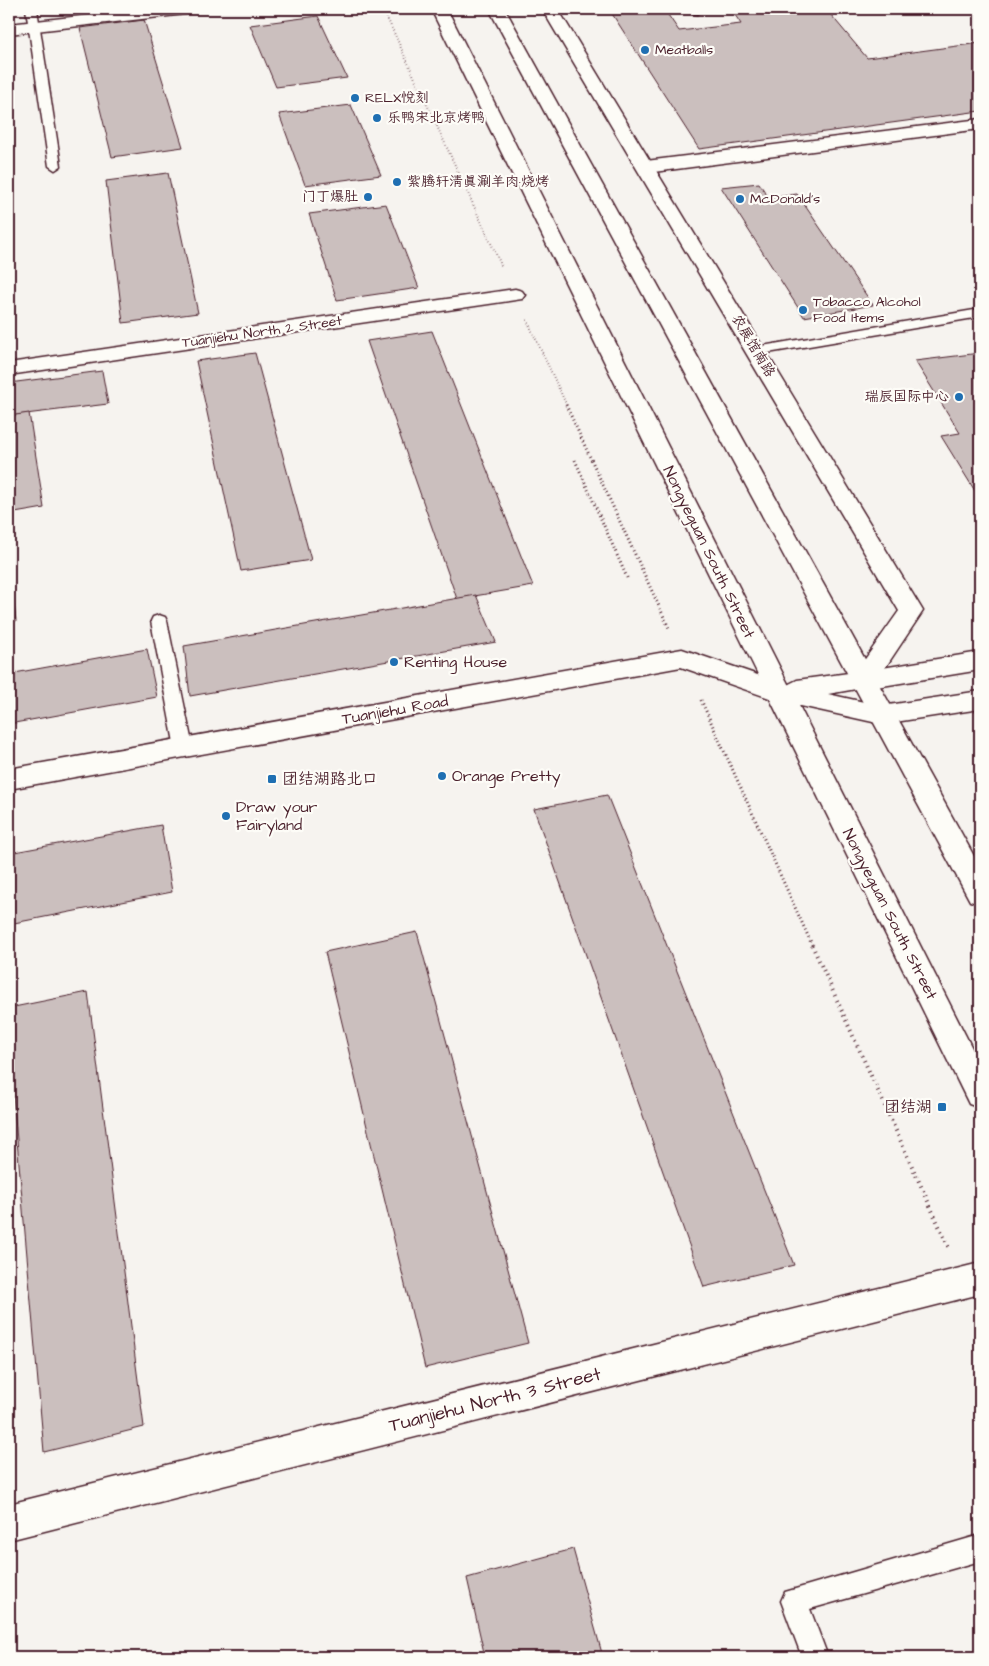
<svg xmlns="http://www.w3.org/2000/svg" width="989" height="1666" font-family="'Architects Daughter','LXGW WenKai TC',sans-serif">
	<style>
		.building { fill: #cbbfbe; stroke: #4a1f2b }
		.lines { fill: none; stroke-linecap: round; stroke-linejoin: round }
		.lane-casing { stroke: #4a1f2b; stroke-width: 3 }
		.street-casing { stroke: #4a1f2b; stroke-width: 3 }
		.secondary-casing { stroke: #4a1f2b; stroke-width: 3 }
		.primary-casing { stroke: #4a1f2b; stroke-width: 3 }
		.path-far2 { stroke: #4a1f2b; stroke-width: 2; stroke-dasharray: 0.5 2.5; stroke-linecap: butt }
		.path-far1 { stroke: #4a1f2b; stroke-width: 3; stroke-dasharray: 1 3; stroke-linecap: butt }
		.path { stroke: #4a1f2b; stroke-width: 4; stroke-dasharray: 1 4.5; stroke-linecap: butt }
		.lane { fill: #fdfcf7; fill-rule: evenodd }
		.street { fill: #fdfcf7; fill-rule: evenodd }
		.secondary { fill: #fdfcf7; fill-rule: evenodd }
		.primary { fill: #fdfcf7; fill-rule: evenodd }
		.poi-dot { fill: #1f6fb2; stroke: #fdfcf7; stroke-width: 2 }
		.labels { text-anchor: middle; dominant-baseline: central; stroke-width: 4.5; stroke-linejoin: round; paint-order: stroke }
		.far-poi-label { font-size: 14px; fill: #4a1f2b; stroke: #fdfcf7; text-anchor: start }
		.far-street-label { font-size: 14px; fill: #4a1f2b; stroke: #fdfcf7 }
		.street-label { font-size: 16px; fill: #4a1f2b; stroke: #fdfcf7 }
		.poi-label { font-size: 16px; fill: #4a1f2b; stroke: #fdfcf7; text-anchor: start }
		.near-street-label { font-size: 19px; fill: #4a1f2b; stroke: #fdfcf7 }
	</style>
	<rect width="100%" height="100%" fill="#f6f3ef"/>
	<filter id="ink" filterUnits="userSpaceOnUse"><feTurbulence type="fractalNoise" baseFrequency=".02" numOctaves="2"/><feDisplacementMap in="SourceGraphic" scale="10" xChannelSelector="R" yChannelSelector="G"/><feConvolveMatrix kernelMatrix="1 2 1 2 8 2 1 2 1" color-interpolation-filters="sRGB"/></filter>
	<g filter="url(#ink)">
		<g class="building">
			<polygon points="609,9 664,9 679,31 741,24 731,9 826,9 867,58 980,43 980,111 699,149"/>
			<polygon points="318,16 347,78 276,87 250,25"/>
			<polygon points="144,20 183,147 112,157 80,28"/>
			<polygon points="351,105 381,175 305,185 279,114"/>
			<polygon points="168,173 198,313 123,323 106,181"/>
			<polygon points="759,183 769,198 797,194 873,305 804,317 721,187"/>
			<polygon points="386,204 419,288 337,300 309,214"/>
			<polygon points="432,331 533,586 457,599 367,341"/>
			<polygon points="255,353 311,560 241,571 196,361"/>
			<polygon points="980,353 980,499 941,436 960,433 915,361"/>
			<polygon points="102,371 108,404 9,416 9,383"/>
			<polygon points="29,413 44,508 9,514 9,416"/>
			<polygon points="9,559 16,621 9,622"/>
			<polygon points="476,595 496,642 190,696 184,646"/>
			<polygon points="147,649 157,697 9,724 9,674"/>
			<polygon points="607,795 794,1265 704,1287 534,809"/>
			<polygon points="161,825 172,892 9,924 9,853"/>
			<polygon points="417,932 528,1343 425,1368 325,952"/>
			<polygon points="88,992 144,1427 44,1452 9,1048 9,1008"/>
			<polygon points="573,1549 603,1657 485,1657 467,1578"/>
		</g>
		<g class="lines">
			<g class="lane-casing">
				<g id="lane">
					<polygon points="26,9 37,9 61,166 55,170 49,166"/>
					<polygon points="690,9 701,9 703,11 697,14 693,13"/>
					<polygon points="980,309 980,317 756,355 751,354 749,351 751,348 756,347"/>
					<polygon points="159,615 165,617 167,621 193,748 190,753 184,755 178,753 175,748 151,621 153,617"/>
					<polygon points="980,1535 980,1561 810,1609 828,1657 802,1657 781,1601 785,1592"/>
				</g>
			</g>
			<g class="street-casing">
				<g id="street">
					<polygon points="144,9 194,9 192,12 186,14 9,34 9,24"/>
					<polygon points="980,119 980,129 646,173 639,171 637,167 639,163 646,161"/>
					<polygon points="515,289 522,291 525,295 522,299 9,375 9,363"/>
					<polygon points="980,652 980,670 864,689 855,686 851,680 855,674 864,671"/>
					<polygon points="980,691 980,709 882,724 873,722 869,715 873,708 882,706"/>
					<polygon points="980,1263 980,1294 9,1540 9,1504"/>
				</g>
			</g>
			<g class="secondary-casing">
				<polygon id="secondary" points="542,9 558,9 923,611 873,686 828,694 891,708 895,715 891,722 882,724 778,701 681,667 9,789 9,769 682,649 787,685 797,680 856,672 899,611"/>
			</g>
			<g class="primary-casing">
				<g id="primary">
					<polygon points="431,9 447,9 980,1064 980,1108 969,1104"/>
					<polygon points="489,9 505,9 980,867 980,904 970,901"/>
				</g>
			</g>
			<g class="path-far2">
				<polyline points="383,9 502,267"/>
				<polyline points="527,320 567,406"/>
			</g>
			<g class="path-far1">
				<polyline points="566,405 669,628"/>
				<polyline points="575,460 628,580"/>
				<polyline points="701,700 813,947"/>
			</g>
			<polyline class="path" points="812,945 949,1248"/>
			<use href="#lane" class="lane"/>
			<use href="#street" class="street"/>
			<use href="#secondary" class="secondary"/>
			<use href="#primary" class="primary"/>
		</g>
	</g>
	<g class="poi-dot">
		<circle cx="645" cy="50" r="5"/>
		<circle cx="355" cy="98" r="5"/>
		<circle cx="377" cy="118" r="5"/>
		<circle cx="397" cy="182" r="5"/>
		<circle cx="368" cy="197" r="5"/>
		<circle cx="740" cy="199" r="5"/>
		<circle cx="803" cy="310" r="5"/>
		<circle cx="959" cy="397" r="5"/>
		<circle cx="394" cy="662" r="5"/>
		<circle cx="442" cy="776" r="5"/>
		<rect x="267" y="774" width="10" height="10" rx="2.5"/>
		<circle cx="226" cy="816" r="5"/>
		<rect x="937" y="1102" width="10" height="10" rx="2.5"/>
	</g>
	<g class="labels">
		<g class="far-poi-label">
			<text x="655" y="50">Meatballs</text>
			<text x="365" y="98">RELX悦刻</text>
			<text x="387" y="118">乐鸭宋北京烤鸭</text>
			<text x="407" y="182">紫腾轩清真涮羊肉·烧烤</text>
			<text x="358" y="197" text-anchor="end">门丁爆肚</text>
			<text x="750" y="199">McDonald's</text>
			<text x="813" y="302">Tobacco Alcohol<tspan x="813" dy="16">Food Items</tspan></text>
			<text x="949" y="397" text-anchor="end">瑞辰国际中心</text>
		</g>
		<g class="far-street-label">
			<text transform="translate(262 332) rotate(-8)">Tuanjiehu North 2 Street</text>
			<text transform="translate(753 346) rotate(59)">农展馆南路</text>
		</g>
		<g class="street-label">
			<text transform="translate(709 552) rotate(64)">Nongyeguan South Street</text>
			<text transform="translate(395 710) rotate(-10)">Tuanjiehu Road</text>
			<text transform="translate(890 914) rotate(63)">Nongyeguan South Street</text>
		</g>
		<g class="poi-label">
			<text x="404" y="662">Renting House</text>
			<text x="452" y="776">Orange Pretty</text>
			<text x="282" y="779">团结湖路北口</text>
			<text x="236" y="807">Draw your<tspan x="236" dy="18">Fairyland</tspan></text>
			<text x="932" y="1107" text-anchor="end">团结湖</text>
		</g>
		<g class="near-street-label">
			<text transform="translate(495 1400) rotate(-14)">Tuanjiehu North 3 Street</text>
		</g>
	</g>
	<rect width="989" height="1666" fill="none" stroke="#fdfcf7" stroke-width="30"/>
	<rect x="15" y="15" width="959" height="1636" fill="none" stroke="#4a1f2b" stroke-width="2" filter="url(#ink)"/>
</svg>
